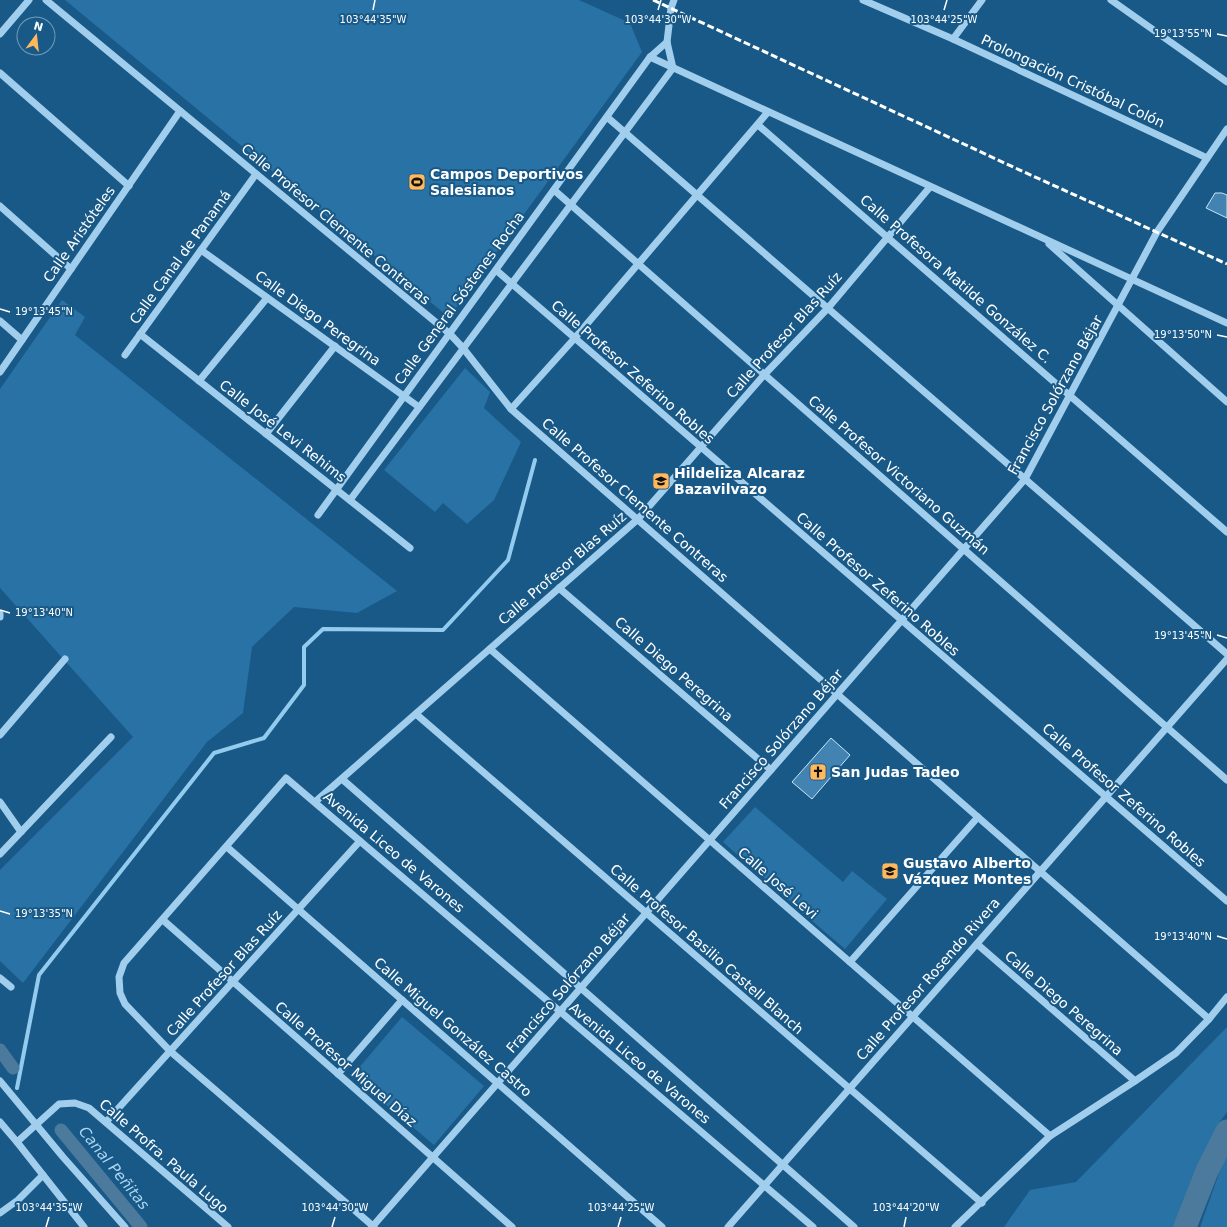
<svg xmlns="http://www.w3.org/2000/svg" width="1227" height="1227" font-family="'DejaVu Sans',sans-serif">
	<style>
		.green { fill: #2972a5 }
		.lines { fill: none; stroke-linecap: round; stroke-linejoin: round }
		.stream { stroke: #93cbef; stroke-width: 4 }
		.canal { stroke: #4c7a9c; stroke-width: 13 }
		.river { stroke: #4c7a9c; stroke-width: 23 }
		.building { fill: #4283b1; stroke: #c6e4f9 }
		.minor { stroke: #a1ceed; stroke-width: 7 }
		.rail { stroke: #fff; stroke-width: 3; stroke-dasharray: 7 3; stroke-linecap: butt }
		.ticks { fill: none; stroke: #fff; stroke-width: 1.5 }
		.labels { text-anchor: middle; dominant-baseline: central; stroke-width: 4; stroke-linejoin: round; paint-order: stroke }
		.street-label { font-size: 14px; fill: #fff; stroke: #195987 }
		.poi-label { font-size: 14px; font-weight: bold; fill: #fff; stroke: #195987; text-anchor: start }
		.water-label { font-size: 15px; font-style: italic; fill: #acd7f4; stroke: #195987 }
		.ticks-label { font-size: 10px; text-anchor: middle; fill: #fff; stroke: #195987; stroke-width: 4; stroke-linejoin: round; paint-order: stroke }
	</style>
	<rect width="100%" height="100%" fill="#195987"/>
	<g class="green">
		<polygon points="65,0 579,0 630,23 642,52 453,312 445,314"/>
		<polygon points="62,300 85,317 75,335 397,591 357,613 294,607 252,647 243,713 207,742 23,983 0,961 0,870 133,737 0,588 0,389"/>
		<polygon points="465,368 490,392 484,408 521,442 494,500 467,524 443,503 435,512 384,470"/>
		<polygon points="755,807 843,882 852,871 887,899 845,949 811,920 723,842"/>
		<polygon points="402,1017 484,1086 434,1145 352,1076"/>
		<polygon points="1227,1027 1227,1112 1218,1124 1177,1227 1004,1227 1030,1190 1076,1182"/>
		<polygon points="1227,1151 1227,1227 1200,1227"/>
	</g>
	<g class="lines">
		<polyline class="stream" points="17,1088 39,975 214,753 264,738 304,685 304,647 323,629 443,630 508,560 535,460"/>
		<g class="canal">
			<polyline points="0,1050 13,1068"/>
			<polyline points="61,1130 141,1227"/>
		</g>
		<polyline class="river" points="1185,1227 1207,1171 1227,1131"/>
	</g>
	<g class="building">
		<polygon points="1215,193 1222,193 1227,195 1227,218 1206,208"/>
		<polygon points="831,738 850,755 812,799 792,782"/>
	</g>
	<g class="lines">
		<g class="minor">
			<polyline points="46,0 450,334 463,348 511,409 1209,1019"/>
			<polyline points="863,0 953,39 1207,158"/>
			<polyline points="1111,0 1227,82"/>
			<polyline points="0,34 29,0"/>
			<polyline points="953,39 982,0"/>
			<polyline points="650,57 1227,323"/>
			<polyline points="0,73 129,186"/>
			<polyline points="607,117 1227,654"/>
			<polyline points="758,125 1227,532"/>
			<polyline points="554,190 1227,780"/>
			<polyline points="0,206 71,269"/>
			<polyline points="1049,244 1227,402"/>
			<polyline points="201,250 419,407"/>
			<polyline points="496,270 1227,901"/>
			<polyline points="0,321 22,340"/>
			<polyline points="140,334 410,548"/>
			<polyline points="125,355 256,174"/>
			<polyline points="0,372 180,111"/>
			<polyline points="199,381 267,298"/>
			<polyline points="511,409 574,339 768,112"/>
			<polyline points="266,434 335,346"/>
			<polyline points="350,500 673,68 667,42 671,8 674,0"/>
			<polyline points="318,515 650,57 667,42"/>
			<polyline points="559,588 771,770"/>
			<polyline points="0,614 0,617"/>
			<polyline points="490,649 1050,1136"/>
			<polyline points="416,714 982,1203"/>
			<polyline points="0,735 65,659"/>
			<polyline points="342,779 854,1227"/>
			<polyline points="0,802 21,832"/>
			<polyline points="315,802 638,519 764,375 828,308 930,187"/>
			<polyline points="227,847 662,1227"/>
			<polyline points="0,854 111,737"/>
			<polyline points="163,920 512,1227"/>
			<polyline points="977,944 1135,1081"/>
			<polyline points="850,962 978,817"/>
			<polyline points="0,978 11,987"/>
			<polyline points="338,1074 402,1000"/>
			<polyline points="0,1081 63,1157 125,1227"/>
			<polyline points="0,1122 17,1142 84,1227"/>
			<polyline points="106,1122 360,841"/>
			<polyline points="17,1142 59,1104 75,1103 89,1108 228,1227"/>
			<polyline points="0,1213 18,1200 43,1175"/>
			<polyline points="372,1227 1025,479 1157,232 1227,129"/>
			<polyline points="374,1227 170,1051 125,1004 120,993 119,977 124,963 286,778 813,1227"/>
			<polyline points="728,1227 1227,659"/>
			<polyline points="955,1227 1050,1136 1135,1081 1176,1053 1209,1019 1227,997"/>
		</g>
		<polyline class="rail" points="653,0 1024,172 1227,264"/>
	</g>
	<path class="ticks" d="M373,10L375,0M658,10L661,0M944,10L947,0M1217,34L1227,36M0,309L10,312M1217,335L1227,337M0,610L10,613M1217,635L1227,638M0,911L10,914M1217,936L1227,939M46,1227L49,1217M332,1227L335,1217M618,1227L621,1217M904,1227L906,1217"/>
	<defs>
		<g id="stadium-square" transform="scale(0.9)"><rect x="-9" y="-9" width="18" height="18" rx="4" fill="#ffb95c" stroke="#195987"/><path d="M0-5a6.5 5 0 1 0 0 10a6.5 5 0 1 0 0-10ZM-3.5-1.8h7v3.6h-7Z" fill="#111"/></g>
		<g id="school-square" transform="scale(0.9)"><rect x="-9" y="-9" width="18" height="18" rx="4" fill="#ffb95c" stroke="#195987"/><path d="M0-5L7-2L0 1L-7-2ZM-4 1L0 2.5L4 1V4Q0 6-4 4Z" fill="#111"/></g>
		<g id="church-square" transform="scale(0.9)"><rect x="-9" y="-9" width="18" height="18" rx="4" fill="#ffb95c" stroke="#195987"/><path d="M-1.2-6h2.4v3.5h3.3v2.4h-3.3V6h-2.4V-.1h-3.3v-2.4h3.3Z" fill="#111"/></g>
	</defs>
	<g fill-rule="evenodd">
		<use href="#stadium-square" x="417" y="182"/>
		<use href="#school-square" x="661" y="481"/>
		<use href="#church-square" x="818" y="772"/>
		<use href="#school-square" x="890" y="871"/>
	</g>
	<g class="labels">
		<g class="street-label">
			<text transform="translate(1073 81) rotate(25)">Prolongación Cristóbal Colón</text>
			<text transform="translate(336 224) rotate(40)">Calle Profesor Clemente Contreras</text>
			<text transform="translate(79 234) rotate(-55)">Calle Aristóteles</text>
			<text transform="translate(180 257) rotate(-54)">Calle Canal de Panamá</text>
			<text transform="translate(956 279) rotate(41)">Calle Profesora Matilde González C.</text>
			<text transform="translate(459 298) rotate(-54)">Calle General Sóstenes Rocha</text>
			<text transform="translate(318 318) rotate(36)">Calle Diego Peregrina</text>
			<text transform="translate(784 335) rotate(-48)">Calle Profesor Blas Ruíz</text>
			<text transform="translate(633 372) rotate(41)">Calle Profesor Zeferino Robles</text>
			<text transform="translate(1055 395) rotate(-61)">Francisco Solórzano Béjar</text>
			<text transform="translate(283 431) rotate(38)">Calle José Levi Rehims</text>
			<text transform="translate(899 475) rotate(41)">Calle Profesor Victoriano Guzmán</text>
			<text transform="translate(635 500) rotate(41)">Calle Profesor Clemente Contreras</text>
			<text transform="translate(562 568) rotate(-41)">Calle Profesor Blas Ruíz</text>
			<text transform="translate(878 584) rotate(41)">Calle Profesor Zeferino Robles</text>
			<text transform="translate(674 669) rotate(41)">Calle Diego Peregrina</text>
			<text transform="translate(781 739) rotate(-49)">Francisco Solórzano Béjar</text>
			<text transform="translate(1124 795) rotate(41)">Calle Profesor Zeferino Robles</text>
			<text transform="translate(394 852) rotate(40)">Avenida Liceo de Varones</text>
			<text transform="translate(778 883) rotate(41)">Calle José Levi</text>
			<text transform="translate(707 949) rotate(41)">Calle Profesor Basilio Castell Blanch</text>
			<text transform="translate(224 973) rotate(-48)">Calle Profesor Blas Ruíz</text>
			<text transform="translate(928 979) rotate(-49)">Calle Profesor Rosendo Rivera</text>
			<text transform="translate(568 983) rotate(-49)">Francisco Solórzano Béjar</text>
			<text transform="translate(1064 1003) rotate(41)">Calle Diego Peregrina</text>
			<text transform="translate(453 1027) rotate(41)">Calle Miguel González Castro</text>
			<text transform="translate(640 1063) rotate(40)">Avenida Liceo de Varones</text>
			<text transform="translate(346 1064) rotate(41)">Calle Profesor Miguel Díaz</text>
			<text transform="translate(164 1156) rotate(41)">Calle Profra. Paula Lugo</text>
		</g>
		<g class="poi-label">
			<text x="430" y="174">Campos Deportivos<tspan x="430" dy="16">Salesianos</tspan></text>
			<text x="674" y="473">Hildeliza Alcaraz<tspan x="674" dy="16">Bazavilvazo</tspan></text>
			<text x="831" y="772">San Judas Tadeo</text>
			<text x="903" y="863">Gustavo Alberto<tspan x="903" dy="16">Vázquez Montes</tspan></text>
		</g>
		<g class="water-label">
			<text transform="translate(114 1168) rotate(51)">Canal Peñitas</text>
		</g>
	</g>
	<g class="ticks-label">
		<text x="373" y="23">103°44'35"W</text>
		<text x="658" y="23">103°44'30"W</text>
		<text x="944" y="23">103°44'25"W</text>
		<text x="1183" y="37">19°13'55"N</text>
		<text x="44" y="315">19°13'45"N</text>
		<text x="1183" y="338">19°13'50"N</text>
		<text x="44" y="616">19°13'40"N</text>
		<text x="1183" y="639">19°13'45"N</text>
		<text x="44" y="917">19°13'35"N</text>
		<text x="1183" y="940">19°13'40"N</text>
		<text x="49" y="1211">103°44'35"W</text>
		<text x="335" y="1211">103°44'30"W</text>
		<text x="621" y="1211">103°44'25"W</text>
		<text x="906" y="1211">103°44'20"W</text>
	</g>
	<g transform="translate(36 36) rotate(15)"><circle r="19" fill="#195987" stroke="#759bb7"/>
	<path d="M0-3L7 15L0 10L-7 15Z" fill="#ffb95c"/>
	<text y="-6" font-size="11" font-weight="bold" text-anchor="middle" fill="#ffffff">N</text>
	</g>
</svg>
